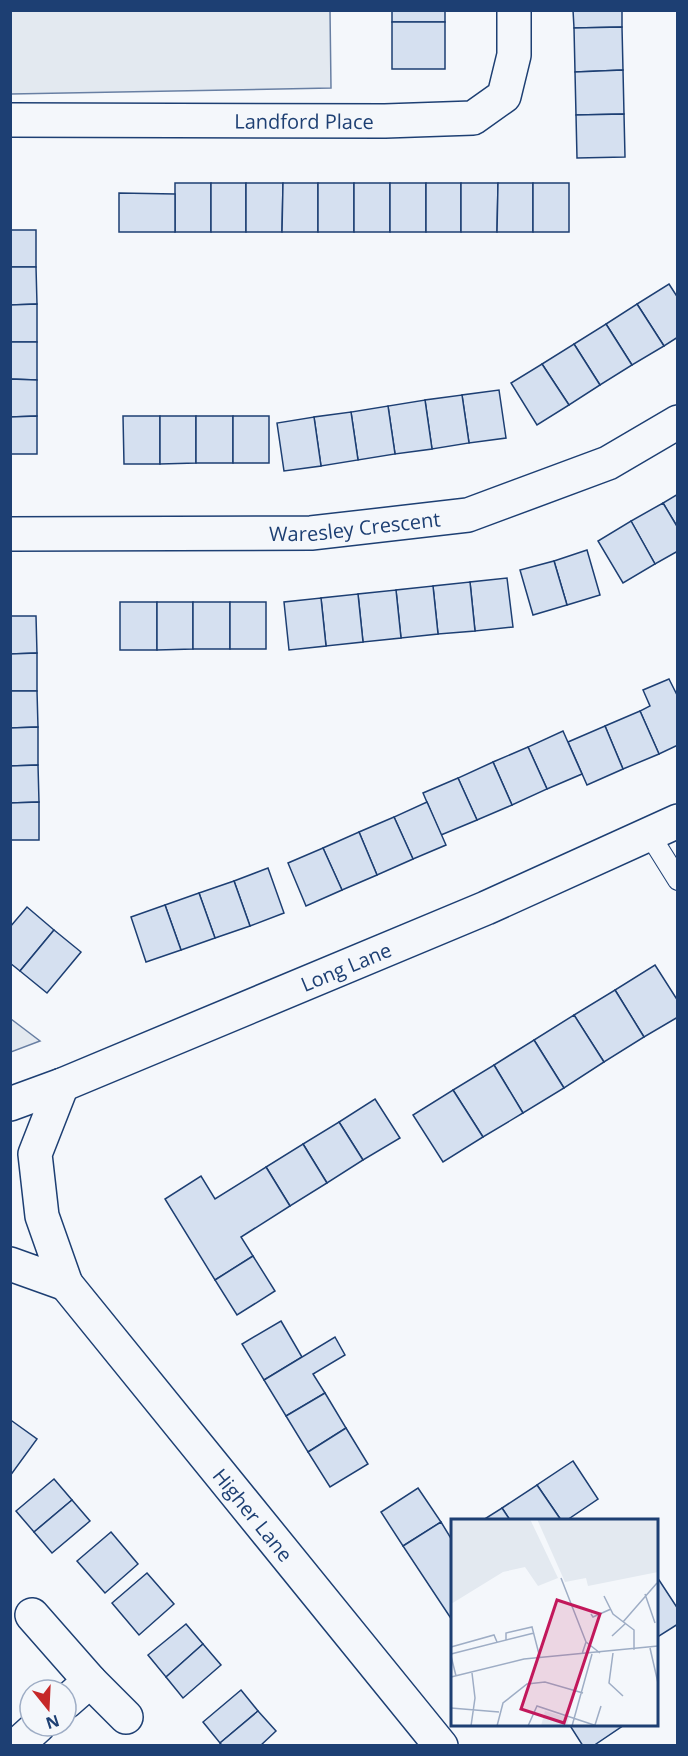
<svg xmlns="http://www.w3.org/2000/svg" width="688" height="1756" font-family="'Open Sans',sans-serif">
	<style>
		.green { fill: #e3e9f0; stroke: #687fa3; stroke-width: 1.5 }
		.building { fill: #d5e0f0; stroke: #1d3f73; stroke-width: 1.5 }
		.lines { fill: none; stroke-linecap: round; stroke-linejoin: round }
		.service-casing { stroke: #1d3f73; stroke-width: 22 }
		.minor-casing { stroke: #1d3f73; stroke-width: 36 }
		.tertiary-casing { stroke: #1d3f73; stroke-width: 36 }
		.service { stroke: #f4f7fb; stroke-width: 20 }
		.minor { stroke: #f4f7fb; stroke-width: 33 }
		.tertiary { stroke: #f4f7fb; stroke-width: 33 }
		.labels { text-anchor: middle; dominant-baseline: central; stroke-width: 4.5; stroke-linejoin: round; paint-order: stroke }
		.street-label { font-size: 20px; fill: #1d3f73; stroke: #f4f7fb }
		.inset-road { fill: none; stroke: #9eadc5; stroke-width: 1.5 }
		.view { fill: #c2185b; fill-opacity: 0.15; stroke: #c2185b; stroke-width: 3 }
		.inset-edge { fill: none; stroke: #1d3f73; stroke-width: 3 }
	</style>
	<rect width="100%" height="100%" fill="#f4f7fb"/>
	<g class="green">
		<polygon points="10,11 330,11 331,88 11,94"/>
		<polygon points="11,1019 40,1041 11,1052"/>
	</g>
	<g class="building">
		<rect x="392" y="10" width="53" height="12"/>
		<polygon points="573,10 622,10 622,27 574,28"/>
		<rect x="392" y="22" width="53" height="47"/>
		<polygon points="622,27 623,70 575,72 574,28"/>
		<polygon points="623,70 624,114 576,115 575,72"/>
		<polygon points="624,114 625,157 577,158 576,115"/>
		<rect x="175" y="183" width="36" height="49"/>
		<rect x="211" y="183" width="35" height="49"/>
		<polygon points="246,183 283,183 282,232 246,232"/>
		<polygon points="283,183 318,183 318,232 282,232"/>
		<rect x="318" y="183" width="36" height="49"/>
		<rect x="354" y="183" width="36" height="49"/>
		<rect x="390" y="183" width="36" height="49"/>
		<rect x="426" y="183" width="35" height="49"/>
		<polygon points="461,183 498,183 497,232 461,232"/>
		<polygon points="498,183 533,183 533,232 497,232"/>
		<rect x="533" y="183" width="36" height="49"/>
		<polygon points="119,193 175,194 175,232 119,232"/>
		<rect x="10" y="230" width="26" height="37"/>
		<polygon points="10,267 36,267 37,304 10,305"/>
		<polygon points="669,284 678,298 678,337 664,346 637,304"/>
		<polygon points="37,304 37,342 10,342 10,305"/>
		<polygon points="637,304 664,346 632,365 606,324"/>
		<polygon points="606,324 632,365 600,385 574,344"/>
		<polygon points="10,342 37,342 37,380 10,379"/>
		<polygon points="574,344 600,385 569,405 542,364"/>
		<polygon points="542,364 569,405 537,425 511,383"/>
		<polygon points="10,379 37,380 37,416 10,417"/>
		<polygon points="499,390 506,438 469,443 462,395"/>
		<polygon points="462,395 469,443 432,449 425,400"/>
		<polygon points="425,400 432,449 395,454 388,406"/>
		<polygon points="388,406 395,454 358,460 351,412"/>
		<polygon points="351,412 358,460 321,466 314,417"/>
		<polygon points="37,416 37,454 10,454 10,417"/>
		<polygon points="123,416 160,416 160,464 124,464"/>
		<polygon points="160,416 196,416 196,463 160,464"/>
		<rect x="196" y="416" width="37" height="47"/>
		<rect x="233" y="416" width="36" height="47"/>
		<polygon points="314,417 321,466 284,471 277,423"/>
		<polygon points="678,494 678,528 663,503"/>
		<polygon points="663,503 678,528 678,551 655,564 631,521"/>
		<polygon points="631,521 655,564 623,583 598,541"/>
		<polygon points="587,550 600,595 567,605 554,561"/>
		<polygon points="554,561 567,605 533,615 520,570"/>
		<polygon points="507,578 513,627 475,631 470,582"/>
		<polygon points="470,582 475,631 438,634 433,586"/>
		<polygon points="433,586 438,634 401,638 396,590"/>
		<polygon points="396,590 401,638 363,642 358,594"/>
		<polygon points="358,594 363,642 326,646 321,598"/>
		<polygon points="321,598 326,646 289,650 284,602"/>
		<rect x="120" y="602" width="37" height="48"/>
		<polygon points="157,602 193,602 193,649 157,650"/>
		<rect x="193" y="602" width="37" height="47"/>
		<rect x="230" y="602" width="36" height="47"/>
		<polygon points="10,616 36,616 37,653 10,654"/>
		<polygon points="37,653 37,691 10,691 10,654"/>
		<polygon points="669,679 678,697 678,745 659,754 640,711 650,706 643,690"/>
		<polygon points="10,691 37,691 38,727 10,728"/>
		<polygon points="640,711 659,754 623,769 605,726"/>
		<polygon points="605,726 623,769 587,785 568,742"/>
		<polygon points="38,727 38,765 10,766 10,728"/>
		<polygon points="563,731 582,774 547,789 528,747"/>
		<polygon points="528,747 547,789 512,805 493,762"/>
		<polygon points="493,762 512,805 477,820 458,778"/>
		<polygon points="38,765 39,802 10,803 10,766"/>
		<polygon points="458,778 477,820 441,835 423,793"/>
		<polygon points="39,802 39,840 10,840 10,803"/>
		<polygon points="427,802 446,845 413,859 394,817"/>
		<polygon points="394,817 413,859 377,875 359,832"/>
		<polygon points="359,832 377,875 342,890 323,848"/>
		<polygon points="323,848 342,890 306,906 288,863"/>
		<polygon points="268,868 284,913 250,926 234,881"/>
		<polygon points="234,881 250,926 215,938 199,893"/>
		<polygon points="199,893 215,938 181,950 165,905"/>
		<polygon points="165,905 181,950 146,962 131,917"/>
		<polygon points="27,907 54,930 20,971 10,963 10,927"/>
		<polygon points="54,930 81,952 47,993 20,971"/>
		<polygon points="655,965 678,1001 678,1017 644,1037 615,990"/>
		<polygon points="615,990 644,1037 604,1062 574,1015"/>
		<polygon points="574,1015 604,1062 564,1088 534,1040"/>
		<polygon points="534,1040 564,1088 523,1113 494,1065"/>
		<polygon points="494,1065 523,1113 483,1137 453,1090"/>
		<polygon points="453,1090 483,1137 443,1162 413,1115"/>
		<polygon points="375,1099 400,1138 363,1160 339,1122"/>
		<polygon points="339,1122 363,1160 327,1183 303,1144"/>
		<polygon points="303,1144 327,1183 290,1206 266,1167"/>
		<polygon points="266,1167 290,1206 241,1237 253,1256 215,1280 165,1199 201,1176 215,1199"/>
		<polygon points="253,1256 275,1291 237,1315 215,1280"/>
		<polygon points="281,1321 302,1357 264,1380 242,1344"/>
		<polygon points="335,1337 345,1355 313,1374 325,1393 286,1416 264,1380"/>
		<polygon points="325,1393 346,1428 308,1452 286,1416"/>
		<polygon points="12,1421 37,1439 10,1476 10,1423"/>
		<polygon points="346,1428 368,1464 330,1487 308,1452"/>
		<polygon points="573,1461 598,1499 567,1520 561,1520 537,1485"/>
		<polygon points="54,1479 72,1500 34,1532 16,1511"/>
		<polygon points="537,1485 561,1520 510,1520 502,1508"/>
		<polygon points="418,1488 441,1522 403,1546 381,1512"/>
		<polygon points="72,1500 90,1521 52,1553 34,1532"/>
		<polygon points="502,1508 510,1520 483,1520"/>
		<polygon points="441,1522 452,1540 452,1620 403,1546"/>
		<polygon points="111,1532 138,1564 105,1593 77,1561"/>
		<polygon points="147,1573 174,1604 139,1635 112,1603"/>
		<polygon points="659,1580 678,1609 678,1624 656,1638 656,1582"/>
		<polygon points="186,1624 203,1644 166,1677 148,1655"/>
		<polygon points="203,1644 221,1665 183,1698 166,1677"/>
		<polygon points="241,1690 258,1711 220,1743 203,1722"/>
		<polygon points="258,1711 276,1731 260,1746 223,1746 220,1743"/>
		<polygon points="569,1724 624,1724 624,1725 593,1746 583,1746"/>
	</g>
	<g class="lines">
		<g class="service-casing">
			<polyline id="service" points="648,832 678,880"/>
		</g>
		<g class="minor-casing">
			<g id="minor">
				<path id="s1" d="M10,120L385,121L473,118L504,96L514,55V10"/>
				<path id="s2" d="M10,534L311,533L468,515L608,463L678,422"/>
				<polyline points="10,1264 66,1284 42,1216 35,1154 62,1085"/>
				<path id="s3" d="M66,1284L441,1746"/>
				<polyline points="32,1615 90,1681"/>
				<polyline points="66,1702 90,1681 126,1717"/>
				<polyline points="16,1746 38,1726"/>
			</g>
		</g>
		<g class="tertiary-casing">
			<g id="tertiary">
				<path id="s4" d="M10,1104L62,1085L486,908L678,821"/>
			</g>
		</g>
		<use href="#service" class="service"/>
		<use href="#minor" class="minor"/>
		<use href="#tertiary" class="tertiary"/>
	</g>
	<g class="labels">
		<g class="street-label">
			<text stroke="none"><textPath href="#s1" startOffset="294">Landford Place</textPath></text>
			<text stroke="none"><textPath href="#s2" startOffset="345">Waresley Crescent</textPath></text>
			<text stroke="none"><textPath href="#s4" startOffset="363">Long Lane</textPath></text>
			<text stroke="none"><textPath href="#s3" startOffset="297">Higher Lane</textPath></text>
		</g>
	</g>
	<g transform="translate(451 1519)">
		<rect width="207" height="207" fill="#f4f7fb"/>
		<path d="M0,0H79L107,59L87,67L74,48L52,53L0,85ZM86,0H207V53L137,67L135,59L114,63ZM94,192L118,199L116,207H90Z" fill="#e3e9f0"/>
		<path class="inset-road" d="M110,59L135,123M194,75L204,104M153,77L162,95L183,111V131M140,95L142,98L160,90M172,103L206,64M161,117L175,104M55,121V114L81,108L89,139M0,128L43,116L46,123M199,129L207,164M162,134L158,164L172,177M0,135L83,114M131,135L135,123L149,134M0,137L5,157M0,158L73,140L207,127M0,189L48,193M144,206L150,187M20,207L24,179L21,154M46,207L52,184L76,165L94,163L132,174M77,207L86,187L146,207M121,207L141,135"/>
		<path class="view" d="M106,81L149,95L113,204L70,190Z"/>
		<rect width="207" height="207" class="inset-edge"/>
	</g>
	<rect width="688" height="1756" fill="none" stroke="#1d3f73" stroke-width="24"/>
	<g transform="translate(48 1708) rotate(162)"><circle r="28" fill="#f4f7fb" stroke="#9eadc5" stroke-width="1.5"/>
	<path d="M0-4.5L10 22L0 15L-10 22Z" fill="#c62828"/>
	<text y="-9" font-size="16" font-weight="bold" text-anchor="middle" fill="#1d3f73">N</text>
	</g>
</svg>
